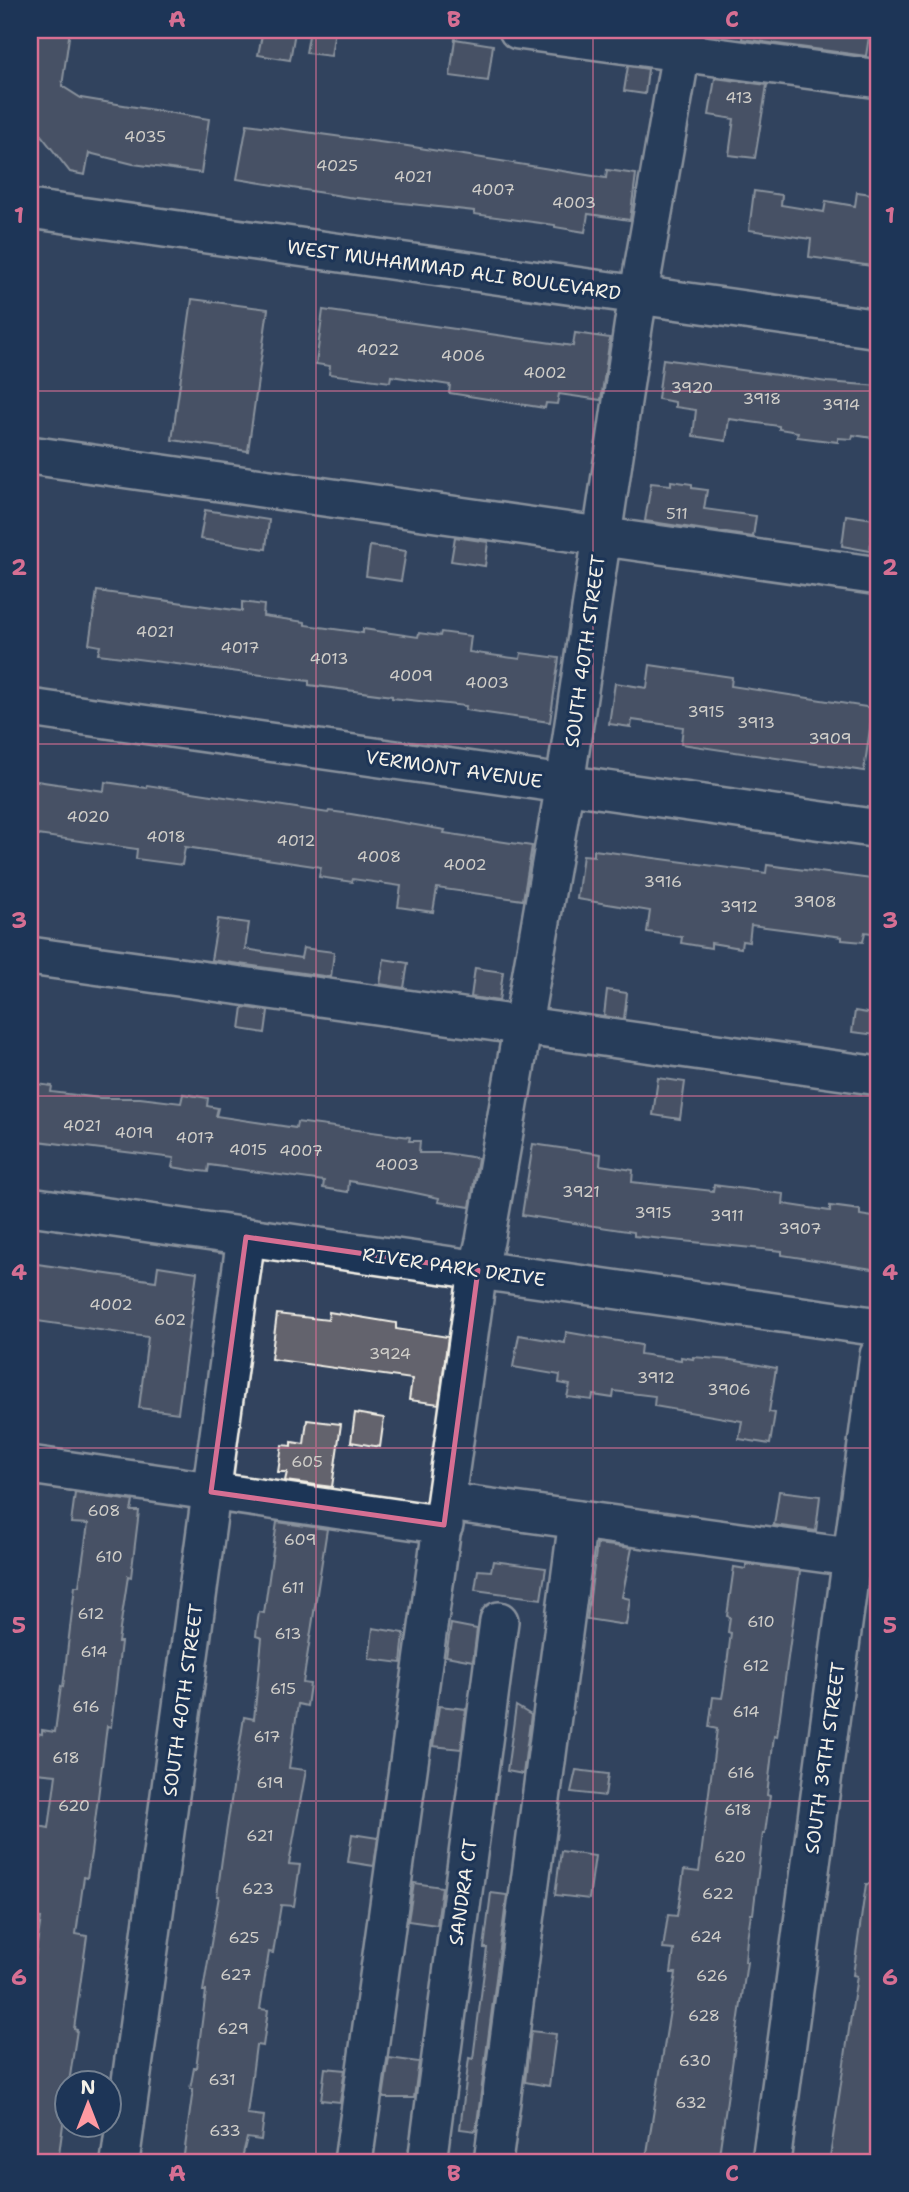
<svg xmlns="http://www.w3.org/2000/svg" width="909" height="2192" font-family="'Shantell Sans',sans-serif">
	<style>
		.building { fill: #63636d; stroke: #f4f1e8; stroke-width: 2 }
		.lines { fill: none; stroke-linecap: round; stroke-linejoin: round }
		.minor-casing { stroke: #f4f1e8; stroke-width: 42 }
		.minor { stroke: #1d3557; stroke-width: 37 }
		.marked { fill: none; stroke: #d66f93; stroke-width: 5; stroke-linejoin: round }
		.grid { fill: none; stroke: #d66f93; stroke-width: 2; stroke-opacity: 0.55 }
		.labels { text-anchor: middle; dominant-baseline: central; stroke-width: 6; stroke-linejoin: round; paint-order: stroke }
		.number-label { font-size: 16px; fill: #d0cec9 }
		.street-label { font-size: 19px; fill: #f4f1e8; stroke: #1d3557 }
		.neatline { fill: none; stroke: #d66f93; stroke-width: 2.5 }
		.grid-label { font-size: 23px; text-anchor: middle; font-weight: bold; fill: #d66f93 }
	</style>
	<rect width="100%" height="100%" fill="#32435e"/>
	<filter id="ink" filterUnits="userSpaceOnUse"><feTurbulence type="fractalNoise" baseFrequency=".0143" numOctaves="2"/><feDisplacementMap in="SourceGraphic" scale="14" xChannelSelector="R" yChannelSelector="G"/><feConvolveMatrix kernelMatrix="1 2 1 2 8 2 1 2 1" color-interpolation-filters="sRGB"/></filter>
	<g filter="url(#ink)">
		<g class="building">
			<polygon points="30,30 70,30 62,86 81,98 209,119 201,173 133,164 89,153 85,175 70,172 30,121"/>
			<polygon points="263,30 295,32 290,60 258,55"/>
			<polygon points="310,30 335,30 331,56 306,53"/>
			<polygon points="743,30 870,30 866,56 742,39"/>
			<polygon points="455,39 493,45 488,81 450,76"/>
			<polygon points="628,66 648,69 645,94 624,91"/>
			<polygon points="715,78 767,85 755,158 729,155 734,119 709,115"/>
			<polygon points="247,124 401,145 606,178 607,170 636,174 630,220 588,214 585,232 555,227 555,225 474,214 474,211 348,197 237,179"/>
			<polygon points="754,191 782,195 781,205 824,212 826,201 855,206 857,192 879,195 879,267 809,257 811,239 749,230"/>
			<polygon points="192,299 268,309 248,451 172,440"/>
			<polygon points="323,310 573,346 575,333 610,338 601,400 559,394 557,404 546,403 545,408 449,393 450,385 391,376 390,382 329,374 330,366 316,364"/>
			<polygon points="663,359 827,382 879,386 879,439 853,435 852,439 838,438 838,442 797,437 798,432 779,429 779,426 729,419 726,441 693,436 696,410 675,407 675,402 658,399"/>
			<polygon points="671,481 692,484 692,488 707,490 704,509 756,516 753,537 645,521 651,483 671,485"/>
			<polygon points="205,510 269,520 266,549 200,539"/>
			<polygon points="846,515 874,519 870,551 842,546"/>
			<polygon points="455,537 488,542 485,566 451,561"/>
			<polygon points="370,546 406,551 401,581 366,576"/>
			<polygon points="97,591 242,611 242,602 264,605 263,616 305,622 305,625 363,633 363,629 418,637 419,633 440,636 441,632 471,636 469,652 520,659 521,653 559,658 550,722 465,710 466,706 392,698 392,696 309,685 309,681 98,654 100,646 89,644"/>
			<polygon points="650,665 732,677 731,686 873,708 864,771 681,744 683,727 632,720 631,727 609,724 615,683 647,688"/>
			<polygon points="30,780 104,791 105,782 146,788 147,785 328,813 329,811 351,814 445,830 444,833 532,846 523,900 437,888 433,912 398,907 401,886 353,879 352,882 319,877 321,867 185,847 182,865 136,859 137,849 30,834"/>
			<polygon points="594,850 766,873 767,865 879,880 879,934 865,932 863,942 842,940 842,937 751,925 749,942 742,941 741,948 711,943 711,948 681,943 682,937 647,932 650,911 577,899 583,855 594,856"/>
			<polygon points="218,919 249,923 245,949 301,958 303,948 334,952 331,977 211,960"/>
			<polygon points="384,959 408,963 404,988 380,984"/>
			<polygon points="475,968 503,972 499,1001 471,997"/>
			<polygon points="607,990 627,993 624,1019 604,1016"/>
			<polygon points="243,1007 268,1011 265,1033 240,1029"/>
			<polygon points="855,1011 879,1015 876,1035 852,1032"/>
			<polygon points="658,1078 685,1082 680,1119 653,1115"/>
			<polygon points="30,1083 52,1086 51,1092 100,1098 140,1098 181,1103 183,1094 208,1098 207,1106 218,1108 216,1116 296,1128 297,1122 410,1137 409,1141 420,1141 419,1153 445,1153 478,1158 470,1207 438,1202 439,1198 411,1192 349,1181 348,1192 323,1188 324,1181 209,1165 208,1172 190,1170 172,1167 174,1158 30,1140"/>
			<polygon points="533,1144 601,1154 600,1165 633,1170 632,1182 713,1191 714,1185 784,1194 783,1204 830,1211 830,1206 860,1210 860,1215 879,1218 879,1270 782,1255 782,1251 634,1236 634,1232 522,1215"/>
			<polygon points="30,1263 156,1281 158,1266 197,1272 178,1413 139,1408 148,1337 30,1320"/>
			<polygon points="329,1312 396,1323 396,1329 448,1337 439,1404 409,1400 412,1379 271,1359 277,1314 328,1320"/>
			<polygon points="566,1332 641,1345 640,1354 681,1360 681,1357 693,1359 693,1357 731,1360 776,1368 769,1412 775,1413 770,1444 739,1439 742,1421 654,1406 655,1396 614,1391 613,1398 593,1395 592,1400 567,1397 570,1385 559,1383 560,1375 513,1367 519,1335 565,1343"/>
			<polygon points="355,1413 384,1418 380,1447 351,1442"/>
			<polygon points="307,1420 341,1424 332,1487 285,1481 287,1472 278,1472 282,1445 292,1446 292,1442 304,1444"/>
			<polygon points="779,1491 820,1496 816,1531 774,1525"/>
			<polygon points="75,1493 133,1501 131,1511 139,1511 131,1577 128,1576 118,1642 121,1642 111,1727 107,1726 91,1853 87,1878 84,1877 76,1934 87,1936 74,2029 77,2030 69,2083 66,2083 66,2118 64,2117 58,2162 52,2162 30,2159 30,1978 32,1978 41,1918 30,1917 35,1870 30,1870 30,1830 38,1831 39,1826 49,1828 56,1775 36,1773 37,1768 30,1767 30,1732 42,1734 42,1730 55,1732 61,1686 63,1687 75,1586 79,1586 88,1524 71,1523"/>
			<polygon points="277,1522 327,1529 303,1683 310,1684 307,1706 298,1704 289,1768 306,1770 289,1864 300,1865 294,1906 281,1905 273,1953 269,1952 260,2009 268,2010 263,2046 256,2045 247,2114 264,2116 261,2140 247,2138 241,2162 183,2162 193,2089 190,2089 194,2068 196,2068 206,1991 203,1991 219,1896 217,1896 222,1859 244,1717 254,1719 262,1638 256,1636 257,1626 259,1612 264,1613"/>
			<polygon points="597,1544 632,1548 622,1597 630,1599 626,1625 587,1619"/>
			<polygon points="493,1561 546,1568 541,1599 475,1590 478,1570 491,1571"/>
			<polygon points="746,1564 800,1571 777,1737 774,1736 767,1795 770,1796 765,1833 763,1833 753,1914 751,1914 747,1939 745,1962 747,1962 718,2162 668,2162 646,2159 676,1973 671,1973 674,1950 663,1949 668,1915 677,1916 684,1870 699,1872 717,1729 709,1727 713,1697 722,1698 724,1687 731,1633 728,1632 730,1617 727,1616 734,1567 746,1569"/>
			<polygon points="451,1624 477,1629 473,1661 446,1656"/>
			<polygon points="373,1628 404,1633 401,1663 369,1659"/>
			<polygon points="439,1706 466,1709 461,1749 433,1746"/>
			<polygon points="516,1706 531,1715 523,1774 507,1771"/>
			<polygon points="576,1770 608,1774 605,1796 571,1792"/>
			<polygon points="352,1834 378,1838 374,1866 348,1862"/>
			<polygon points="561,1851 595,1856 589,1899 555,1895"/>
			<polygon points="414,1883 442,1887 437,1925 408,1921"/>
			<polygon points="866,1884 879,1885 879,2162 830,2157 857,1976 853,1975"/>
			<polygon points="491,1893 507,1895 476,2131 460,2129 469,2058 473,2059 487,1948 484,1948"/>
			<polygon points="531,2031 556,2034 549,2086 525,2082"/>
			<polygon points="389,2058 419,2062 414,2098 383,2098"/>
			<polygon points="325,2068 345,2070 340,2102 321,2100"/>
		</g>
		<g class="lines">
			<g class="minor-casing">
				<g id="minor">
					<polyline points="518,30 879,79"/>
					<polyline points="30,209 879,329"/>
					<polyline points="30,455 879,576"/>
					<polyline points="30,708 879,829"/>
					<polyline points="30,956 879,1076"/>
					<polyline points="30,1206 879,1327"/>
					<polyline points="30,1465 444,1525"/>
					<polyline points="448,1502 879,1561"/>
					<polyline points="120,2162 246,1237"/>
					<path d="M353,2162C394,1865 439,1568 478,1270L485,1241L565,784L634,321L685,30"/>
					<polyline points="427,2162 499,1621"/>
					<polyline points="493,2162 578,1520"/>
					<polyline points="771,2162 879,1355"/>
				</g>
			</g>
			<use href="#minor" class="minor"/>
		</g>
	</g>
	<path d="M0 0H909V2192H0ZM246,1237L478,1270L444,1525L211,1492Z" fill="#32435e" fill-opacity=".55" fill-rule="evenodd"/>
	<path class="marked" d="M246,1237L478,1270L444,1525L211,1492Z"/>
	<path class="grid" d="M316,30V2162M593,30V2162M30,391H879M30,744H879M30,1096H879M30,1448H879M30,1801H879"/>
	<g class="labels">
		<g class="number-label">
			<text x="739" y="97">413</text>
			<text x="145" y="136">4035</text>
			<text x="337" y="165">4025</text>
			<text x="413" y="176">4021</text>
			<text x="493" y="189">4007</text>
			<text x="574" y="202">4003</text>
			<text x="378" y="349">4022</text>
			<text x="463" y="355">4006</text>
			<text x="545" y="372">4002</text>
			<text x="692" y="387">3920</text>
			<text x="762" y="398">3918</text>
			<text x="841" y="404">3914</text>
			<text x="677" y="513">511</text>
			<text x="155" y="631">4021</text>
			<text x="240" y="647">4017</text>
			<text x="329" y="658">4013</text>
			<text x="411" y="675">4009</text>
			<text x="487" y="682">4003</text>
			<text x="706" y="711">3915</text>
			<text x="756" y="722">3913</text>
			<text x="830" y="738">3909</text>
			<text x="88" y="816">4020</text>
			<text x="166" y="836">4018</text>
			<text x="296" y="840">4012</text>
			<text x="379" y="856">4008</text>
			<text x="465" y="864">4002</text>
			<text x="663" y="881">3916</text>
			<text x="815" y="901">3908</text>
			<text x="739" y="906">3912</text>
			<text x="82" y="1125">4021</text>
			<text x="134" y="1132">4019</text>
			<text x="195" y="1137">4017</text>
			<text x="248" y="1149">4015</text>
			<text x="301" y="1150">4007</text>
			<text x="397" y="1164">4003</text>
			<text x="581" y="1191">3921</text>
			<text x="653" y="1212">3915</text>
			<text x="727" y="1215">3911</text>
			<text x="800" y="1228">3907</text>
			<text x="111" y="1304">4002</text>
			<text x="170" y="1319">602</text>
			<text x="390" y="1353">3924</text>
			<text x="656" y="1377">3912</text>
			<text x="729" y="1389">3906</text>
			<text x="307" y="1461">605</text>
			<text x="104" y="1510">608</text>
			<text x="300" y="1539">609</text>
			<text x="109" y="1556">610</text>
			<text x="293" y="1587">611</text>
			<text x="91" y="1613">612</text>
			<text x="761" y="1621">610</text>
			<text x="288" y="1633">613</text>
			<text x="94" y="1651">614</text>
			<text x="756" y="1665">612</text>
			<text x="283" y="1688">615</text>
			<text x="86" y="1706">616</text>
			<text x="746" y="1711">614</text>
			<text x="267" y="1736">617</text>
			<text x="66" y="1757">618</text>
			<text x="741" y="1772">616</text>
			<text x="270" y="1782">619</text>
			<text x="74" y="1805">620</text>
			<text x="738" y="1809">618</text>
			<text x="260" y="1835">621</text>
			<text x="730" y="1856">620</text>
			<text x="258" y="1888">623</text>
			<text x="718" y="1893">622</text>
			<text x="706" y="1936">624</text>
			<text x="244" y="1937">625</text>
			<text x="236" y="1974">627</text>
			<text x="712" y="1975">626</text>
			<text x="704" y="2015">628</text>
			<text x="233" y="2028">629</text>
			<text x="695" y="2060">630</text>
			<text x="222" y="2079">631</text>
			<text x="691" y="2102">632</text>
			<text x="225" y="2130">633</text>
		</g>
		<g class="street-label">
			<text transform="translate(454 270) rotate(8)">WEST MUHAMMAD ALI BOULEVARD</text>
			<text transform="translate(585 651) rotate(-82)">SOUTH 40TH STREET</text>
			<text transform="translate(454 769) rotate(8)">VERMONT AVENUE</text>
			<text transform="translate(454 1267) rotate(8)">RIVER PARK DRIVE</text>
			<text transform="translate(183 1700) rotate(-82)">SOUTH 40TH STREET</text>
			<text transform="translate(825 1758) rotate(-82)">SOUTH 39TH STREET</text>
			<text transform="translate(463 1892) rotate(-82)">SANDRA CT</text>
		</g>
	</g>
	<rect width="909" height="2192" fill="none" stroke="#1d3557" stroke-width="77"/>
	<g transform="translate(88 2104)"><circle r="33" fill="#1d3557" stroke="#738091" stroke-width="2"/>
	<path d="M0-5L12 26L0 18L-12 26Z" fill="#ff9aa2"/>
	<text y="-10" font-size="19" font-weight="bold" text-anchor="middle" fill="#f4f1e8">N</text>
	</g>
	<rect x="38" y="38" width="832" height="2116" class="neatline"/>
	<g class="grid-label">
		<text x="177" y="27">A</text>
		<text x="454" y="27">B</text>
		<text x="732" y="27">C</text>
		<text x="19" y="223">1</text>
		<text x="890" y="223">1</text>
		<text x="19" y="575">2</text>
		<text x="890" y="575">2</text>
		<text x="19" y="928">3</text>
		<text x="890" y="928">3</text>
		<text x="19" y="1280">4</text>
		<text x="890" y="1280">4</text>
		<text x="19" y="1633">5</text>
		<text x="890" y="1633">5</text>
		<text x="19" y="1985">6</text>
		<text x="890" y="1985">6</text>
		<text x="177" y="2181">A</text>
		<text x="454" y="2181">B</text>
		<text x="732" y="2181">C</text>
	</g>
</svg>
